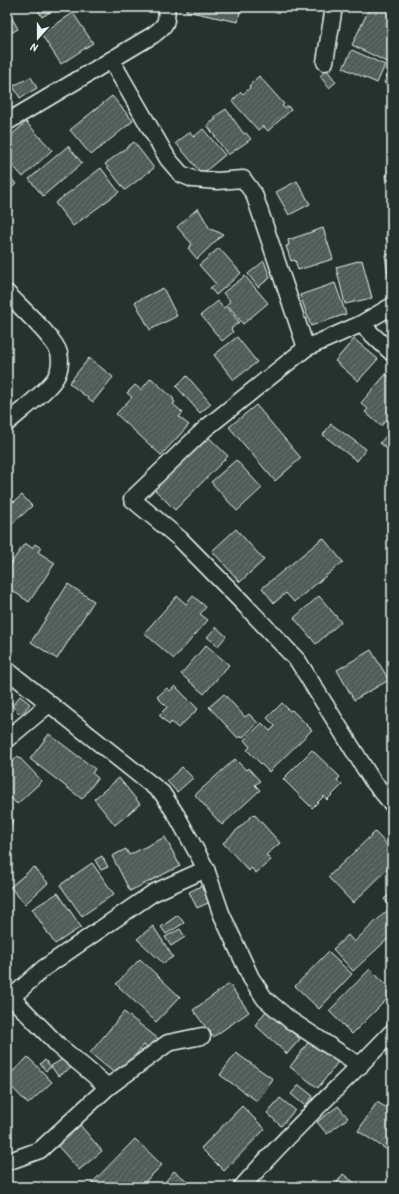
<svg xmlns="http://www.w3.org/2000/svg" width="399" height="1194" font-family="Kalam,sans-serif">
	<style>
		.building { fill: url(#building-hatch); stroke: #e8f1f8 }
		.lines { fill: none; stroke-linecap: round; stroke-linejoin: round }
		.street-casing { stroke: #e8f1f8; stroke-width: 19 }
		.street { stroke: #26332d; stroke-width: 16 }
	</style>
	<defs>
		<pattern id="building-hatch" width="6" height="6" patternUnits="userSpaceOnUse"><rect width="6" height="6" fill="#505c59"/><path d="M-1 1l2-2M0 6l6-6M5 7l2-2" fill="none" stroke="#697472"/></pattern>
	</defs>
	<rect width="100%" height="100%" fill="#26332d"/>
	<filter id="ink" filterUnits="userSpaceOnUse"><feTurbulence type="fractalNoise" baseFrequency=".025" numOctaves="2"/><feDisplacementMap in="SourceGraphic" scale="8" xChannelSelector="R" yChannelSelector="G"/><feConvolveMatrix kernelMatrix="1 2 1 2 8 2 1 2 1" color-interpolation-filters="sRGB"/></filter>
	<g filter="url(#ink)">
		<g class="building">
			<polygon points="36,7 58,7 42,17"/>
			<polygon points="187,7 241,7 238,22 186,11"/>
			<polygon points="370,7 382,7 392,12 392,51 387,62 352,45"/>
			<polygon points="7,9 18,29 7,35"/>
			<polygon points="73,13 93,43 61,64 41,34"/>
			<polygon points="352,50 385,65 377,83 343,68"/>
			<polygon points="392,64 392,87 384,83"/>
			<polygon points="327,70 336,82 329,88 320,76"/>
			<polygon points="259,76 284,104 282,106 285,108 288,106 291,110 268,131 263,126 258,130 232,101 241,92 243,94 250,88 249,86"/>
			<polygon points="31,77 37,88 20,98 13,86"/>
			<polygon points="112,96 133,121 91,155 70,130"/>
			<polygon points="226,109 244,134 246,133 251,139 228,155 207,125 216,119 214,117"/>
			<polygon points="26,122 52,150 23,177 7,159 7,139"/>
			<polygon points="203,129 225,155 202,174 176,143 190,132 194,137"/>
			<polygon points="134,142 154,168 125,190 105,164"/>
			<polygon points="68,146 82,163 43,196 29,179"/>
			<polygon points="392,162 392,182 385,179"/>
			<polygon points="101,168 119,192 73,226 55,203"/>
			<polygon points="7,173 16,184 7,192"/>
			<polygon points="297,181 310,204 289,215 276,192"/>
			<polygon points="390,205 392,205 392,240 386,239"/>
			<polygon points="198,208 210,229 223,234 197,259 188,248 192,244 177,227"/>
			<polygon points="323,228 333,259 298,270 295,260 291,261 286,246 289,245 288,240"/>
			<polygon points="389,245 392,245 392,288 390,289 385,255 390,254"/>
			<polygon points="219,248 241,273 216,295 210,288 216,284 199,265"/>
			<polygon points="362,260 372,298 345,304 336,267"/>
			<polygon points="264,261 270,278 258,287 248,274"/>
			<polygon points="245,276 268,303 243,324 227,304 230,301 223,293"/>
			<polygon points="335,283 346,314 311,326 300,295"/>
			<polygon points="163,288 177,316 150,330 135,302"/>
			<polygon points="218,301 223,308 226,306 239,322 231,329 233,332 222,341 201,315"/>
			<polygon points="237,337 257,362 234,380 214,355"/>
			<polygon points="354,339 378,359 358,381 335,361"/>
			<polygon points="89,358 113,377 93,402 69,383"/>
			<polygon points="386,374 392,379 392,414 381,426 365,412 368,409 361,403"/>
			<polygon points="187,376 211,404 200,413 176,386"/>
			<polygon points="151,378 174,399 173,400 175,402 173,404 183,413 179,417 189,425 161,455 116,414 132,397 127,393 135,385 141,390"/>
			<polygon points="256,405 301,458 275,481 229,427"/>
			<polygon points="331,424 366,449 357,461 323,435"/>
			<polygon points="392,429 392,453 380,443"/>
			<polygon points="204,433 228,456 175,510 152,487"/>
			<polygon points="236,460 262,488 237,511 211,482"/>
			<polygon points="7,494 14,502 22,495 32,506 7,529"/>
			<polygon points="236,529 264,560 240,582 212,551"/>
			<polygon points="323,538 343,562 294,602 286,593 274,603 262,588"/>
			<polygon points="25,543 32,548 35,544 41,548 38,552 55,563 29,602 7,587 7,569"/>
			<polygon points="68,584 94,601 57,659 31,642"/>
			<polygon points="177,596 186,604 193,596 206,607 200,614 208,620 174,659 144,633"/>
			<polygon points="319,596 341,622 316,644 294,618"/>
			<polygon points="216,627 226,636 218,646 207,637"/>
			<polygon points="206,645 229,665 204,694 181,674"/>
			<polygon points="371,650 389,680 354,700 337,670"/>
			<polygon points="175,686 198,709 178,728 171,722 169,725 159,715 167,707 157,697 167,688 170,691"/>
			<polygon points="224,694 245,717 249,714 258,723 242,738 241,736 238,738 209,707"/>
			<polygon points="20,696 30,704 21,715 12,706"/>
			<polygon points="7,698 12,703 7,708"/>
			<polygon points="282,703 290,711 292,710 312,730 269,772 247,750 250,747 244,740 262,723 270,731 275,726 267,718"/>
			<polygon points="49,734 95,769 92,773 98,778 82,799 30,759"/>
			<polygon points="312,750 340,777 337,780 342,785 327,800 324,796 312,808 283,779"/>
			<polygon points="18,756 42,781 17,804 7,794 7,767"/>
			<polygon points="235,759 246,770 248,768 260,781 255,785 260,790 222,825 195,795"/>
			<polygon points="182,767 193,778 177,792 167,781"/>
			<polygon points="119,778 140,804 115,825 94,799"/>
			<polygon points="254,814 280,843 266,855 271,860 256,873 251,868 249,871 223,843"/>
			<polygon points="7,817 13,820 7,833"/>
			<polygon points="375,832 392,850 392,865 353,903 328,877"/>
			<polygon points="165,837 180,866 130,891 112,856 126,849 129,855"/>
			<polygon points="102,856 108,867 101,870 95,860"/>
			<polygon points="92,863 114,894 82,916 60,885"/>
			<polygon points="34,867 48,883 25,904 10,887"/>
			<polygon points="201,886 210,902 197,908 189,892"/>
			<polygon points="392,892 392,935 353,971 333,949 348,935 354,942 391,907 384,899"/>
			<polygon points="58,893 81,927 55,944 32,909"/>
			<polygon points="178,915 184,923 166,934 161,927"/>
			<polygon points="153,926 173,957 163,963 137,939"/>
			<polygon points="180,929 185,937 171,946 165,937"/>
			<polygon points="328,952 352,974 319,1009 295,986"/>
			<polygon points="140,959 180,997 156,1022 116,984"/>
			<polygon points="370,969 392,991 392,994 352,1034 329,1011"/>
			<polygon points="229,984 249,1012 213,1037 193,1010"/>
			<polygon points="267,1010 300,1039 287,1054 255,1025"/>
			<polygon points="124,1012 160,1040 152,1051 144,1045 118,1076 90,1053"/>
			<polygon points="310,1040 338,1062 318,1088 290,1067"/>
			<polygon points="236,1053 273,1079 257,1101 220,1075"/>
			<polygon points="28,1057 52,1082 28,1104 7,1082 7,1077"/>
			<polygon points="64,1058 71,1068 58,1076 51,1066"/>
			<polygon points="45,1060 51,1067 46,1071 40,1064"/>
			<polygon points="299,1085 313,1096 305,1106 291,1094"/>
			<polygon points="280,1098 295,1110 281,1126 267,1113"/>
			<polygon points="377,1102 392,1111 392,1153 358,1131"/>
			<polygon points="242,1106 265,1129 224,1171 201,1148"/>
			<polygon points="338,1106 348,1118 327,1134 317,1122"/>
			<polygon points="80,1125 102,1151 79,1170 57,1145"/>
			<polygon points="135,1139 162,1165 140,1187 88,1187"/>
			<polygon points="174,1171 195,1187 161,1187"/>
			<polygon points="343,1174 360,1187 334,1187"/>
		</g>
		<g class="lines">
			<g class="street-casing">
				<g id="street">
					<polyline points="111,60 168,159 181,174 193,179 217,181 243,179 254,194 306,348"/>
					<polyline points="325,62 334,7"/>
					<path d="M7,122L153,35C165,26 168,23 166,7"/>
					<path d="M7,293C19,306 55,338 59,353C61,360 60,370 56,377C49,390 19,412 7,423"/>
					<polyline points="392,306 361,324 306,348 206,428 132,499 180,539 241,601 298,661 372,780 392,804"/>
					<polyline points="361,324 392,353"/>
					<polyline points="7,670 162,793 177,816 206,869 221,913 251,978 265,999 290,1020 360,1066"/>
					<polyline points="7,739 49,704"/>
					<polyline points="7,993 59,1046 108,1087"/>
					<polyline points="12,997 44,968 153,893 206,869"/>
					<polyline points="7,1162 40,1150 108,1087 168,1043 202,1036"/>
					<path d="M242,1187C289,1132 343,1084 392,1032"/>
				</g>
			</g>
			<use href="#street" class="street"/>
		</g>
	</g>
	<rect width="399" height="1194" fill="none" stroke="#26332d" stroke-width="24"/>
	<rect x="12" y="12" width="375" height="1170" fill="none" stroke="#e8f1f8" stroke-width="1.5" filter="url(#ink)"/>
	<g transform="translate(38 38) rotate(201)" stroke="#26332d" stroke-width="3" paint-order="stroke">
	<path d="M0-3L7 15L0 10L-7 15Z" fill="#e8f1f8"/>
	<text y="-6" font-size="11" font-weight="bold" text-anchor="middle" fill="#e8f1f8">N</text>
	</g>
</svg>
